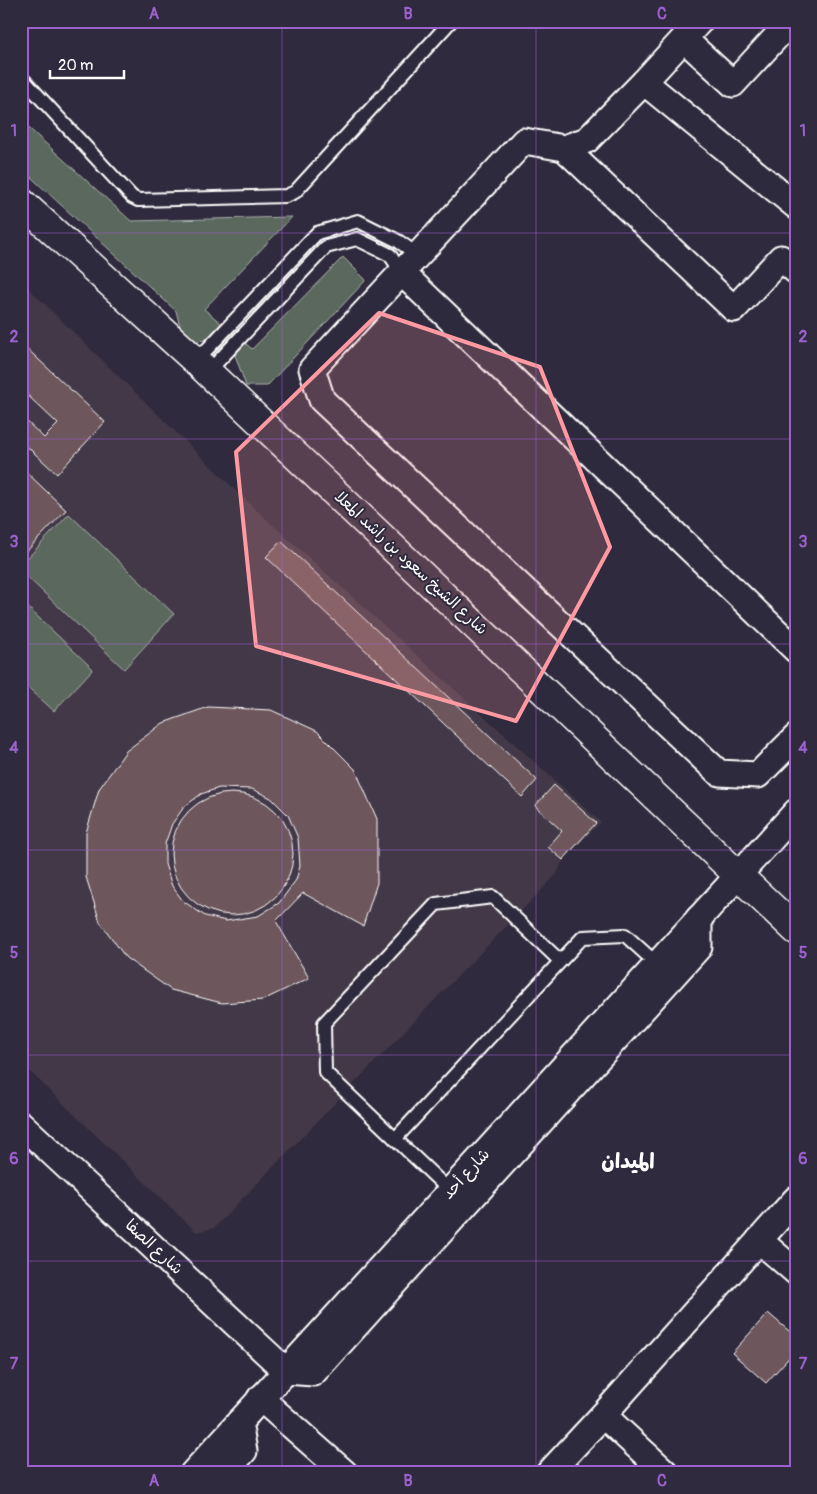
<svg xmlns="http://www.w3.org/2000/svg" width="817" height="1494" font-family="Pangolin,'Playpen Sans Arabic',sans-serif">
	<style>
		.built { fill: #423846 }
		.green { fill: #5a675d; stroke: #acb3ae }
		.building { fill: #6d575b; stroke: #fff; fill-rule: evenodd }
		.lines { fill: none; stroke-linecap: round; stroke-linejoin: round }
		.service-casing { stroke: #fff; stroke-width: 16 }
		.minor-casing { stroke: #fff; stroke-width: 29 }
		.tertiary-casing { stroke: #fff; stroke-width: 31 }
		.service { stroke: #2f2a3d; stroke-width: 12 }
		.minor { stroke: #2f2a3d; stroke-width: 25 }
		.tertiary { stroke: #2f2a3d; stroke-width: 28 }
		.marked { fill: #ff9aa2; fill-opacity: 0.2; stroke: #ff9aa2; stroke-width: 4; stroke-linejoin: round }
		.grid { fill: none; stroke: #9c61cf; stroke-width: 1; stroke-opacity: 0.55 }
		.labels { text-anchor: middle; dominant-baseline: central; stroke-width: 4; stroke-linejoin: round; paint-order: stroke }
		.street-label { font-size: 16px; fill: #fff; stroke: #2f2a3d }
		.district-label { font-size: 21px; font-weight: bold; fill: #fff; stroke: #2f2a3d }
		.neatline { fill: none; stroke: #9c61cf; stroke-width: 2 }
		.grid-label { font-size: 16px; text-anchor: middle; font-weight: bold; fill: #9c61cf }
	</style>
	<rect width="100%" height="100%" fill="#2f2a3d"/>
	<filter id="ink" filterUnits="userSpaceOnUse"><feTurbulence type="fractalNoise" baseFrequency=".02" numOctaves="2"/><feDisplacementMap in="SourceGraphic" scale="10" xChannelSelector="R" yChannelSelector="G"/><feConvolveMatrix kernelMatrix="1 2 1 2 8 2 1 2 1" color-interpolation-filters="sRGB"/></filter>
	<g filter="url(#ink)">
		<polygon class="built" points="21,281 254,508 601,822 563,860 557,874 214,1228 196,1232 21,1063"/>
		<g class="green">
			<polygon points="21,121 131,221 292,217 204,309 252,349 343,257 366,280 267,386 246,386 235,355 218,350 205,340 191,342 180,326 176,311 21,168"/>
			<polygon points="69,514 174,614 124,669 21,571 21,565"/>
			<polygon points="21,601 93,669 54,711 21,681"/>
		</g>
		<g class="building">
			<polygon points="21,343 105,422 57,474 21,441 21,416 44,438 58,424 22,390 21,391"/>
			<polygon points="21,467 66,510 21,557"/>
			<polygon points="281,541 537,780 522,797 266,557"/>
			<path d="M208,707L271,710L317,731L355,769L377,819V883L363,926L303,893L276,921L309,978L263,1000L222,1003L171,990L126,958L100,922L86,877V833L99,789L126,751L163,723ZM219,788L252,789L271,798L288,815L298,838L300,866L296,880L279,903L258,916L226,921L205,916L183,901L172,886L165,864V844L172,824L184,807L201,794Z"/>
			<polygon points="554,785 596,823 563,860 548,847 562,831 535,806"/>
			<circle cx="232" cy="854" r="61"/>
			<polygon points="768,1313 796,1337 796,1350 766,1383 732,1353"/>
		</g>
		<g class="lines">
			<g class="service-casing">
				<g id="service">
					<polyline points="21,77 132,197 138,200 286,196 295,192 451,21"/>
					<polyline points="196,361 317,233 358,221 398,241 418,255"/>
					<polyline points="208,372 326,247 357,239 390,255 402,273"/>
					<polyline points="395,1139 583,937 625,935 657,964"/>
					<polyline points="450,1191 325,1072 324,1023 436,904 493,897 560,961"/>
				</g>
			</g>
			<g class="minor-casing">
				<g id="minor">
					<polyline points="700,21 644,82 587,140 564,148 524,141 312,369 322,400 719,773 758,775 796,737"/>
					<polyline points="684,39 733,84 791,21"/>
					<polyline points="644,82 796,206"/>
					<polyline points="564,148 734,309 781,258 796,271"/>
					<polyline points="402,273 796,650"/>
					<polyline points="21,1124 286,1371 313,1373 699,947 699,918"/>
					<polyline points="759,1240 796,1272"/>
					<polyline points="260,1398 345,1473"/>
					<polyline points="603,1415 666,1473"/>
					<polyline points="193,1473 796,812"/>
					<polyline points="224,1473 244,1451 239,1422"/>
					<polyline points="549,1473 603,1415 796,1199"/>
				</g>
			</g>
			<g class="tertiary-casing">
				<polyline id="tertiary" points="21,202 196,361 796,930"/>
			</g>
			<use href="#service" class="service"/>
			<use href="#minor" class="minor"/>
			<use href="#tertiary" class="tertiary"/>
		</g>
	</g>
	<path class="marked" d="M379,313L540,367L610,547L516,721L256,646L236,452Z"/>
	<path class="grid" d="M282,21V1473M536,21V1473M21,233H796M21,439H796M21,644H796M21,850H796M21,1055H796M21,1261H796"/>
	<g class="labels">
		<g class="street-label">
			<text transform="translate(411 563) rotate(43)">شارع الشيخ سعود بن راشد المعلا</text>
			<text transform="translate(466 1174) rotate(-48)">شارع أحد</text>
			<text transform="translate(154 1247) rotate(43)">شارع الصفا</text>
		</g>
		<g class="district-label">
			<text x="628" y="1161">الميدان</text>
		</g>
	</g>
	<rect width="817" height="1494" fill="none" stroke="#2f2a3d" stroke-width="55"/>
	<path d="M50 70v8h74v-8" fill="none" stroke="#ffffff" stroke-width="2.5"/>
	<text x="58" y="70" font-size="15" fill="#ffffff" stroke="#2f2a3d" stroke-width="4" paint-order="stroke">20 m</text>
	<rect x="28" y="28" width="762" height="1438" class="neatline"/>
	<g class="grid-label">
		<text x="154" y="19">A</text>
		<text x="408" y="19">B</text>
		<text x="662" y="19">C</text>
		<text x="14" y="136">1</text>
		<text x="803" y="136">1</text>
		<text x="14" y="342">2</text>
		<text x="803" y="342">2</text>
		<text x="14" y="547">3</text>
		<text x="803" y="547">3</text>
		<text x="14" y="753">4</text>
		<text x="803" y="753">4</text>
		<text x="14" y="958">5</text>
		<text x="803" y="958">5</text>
		<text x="14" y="1164">6</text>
		<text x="803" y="1164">6</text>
		<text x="14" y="1369">7</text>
		<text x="803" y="1369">7</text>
		<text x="154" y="1486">A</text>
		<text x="408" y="1486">B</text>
		<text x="662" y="1486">C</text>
	</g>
</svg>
